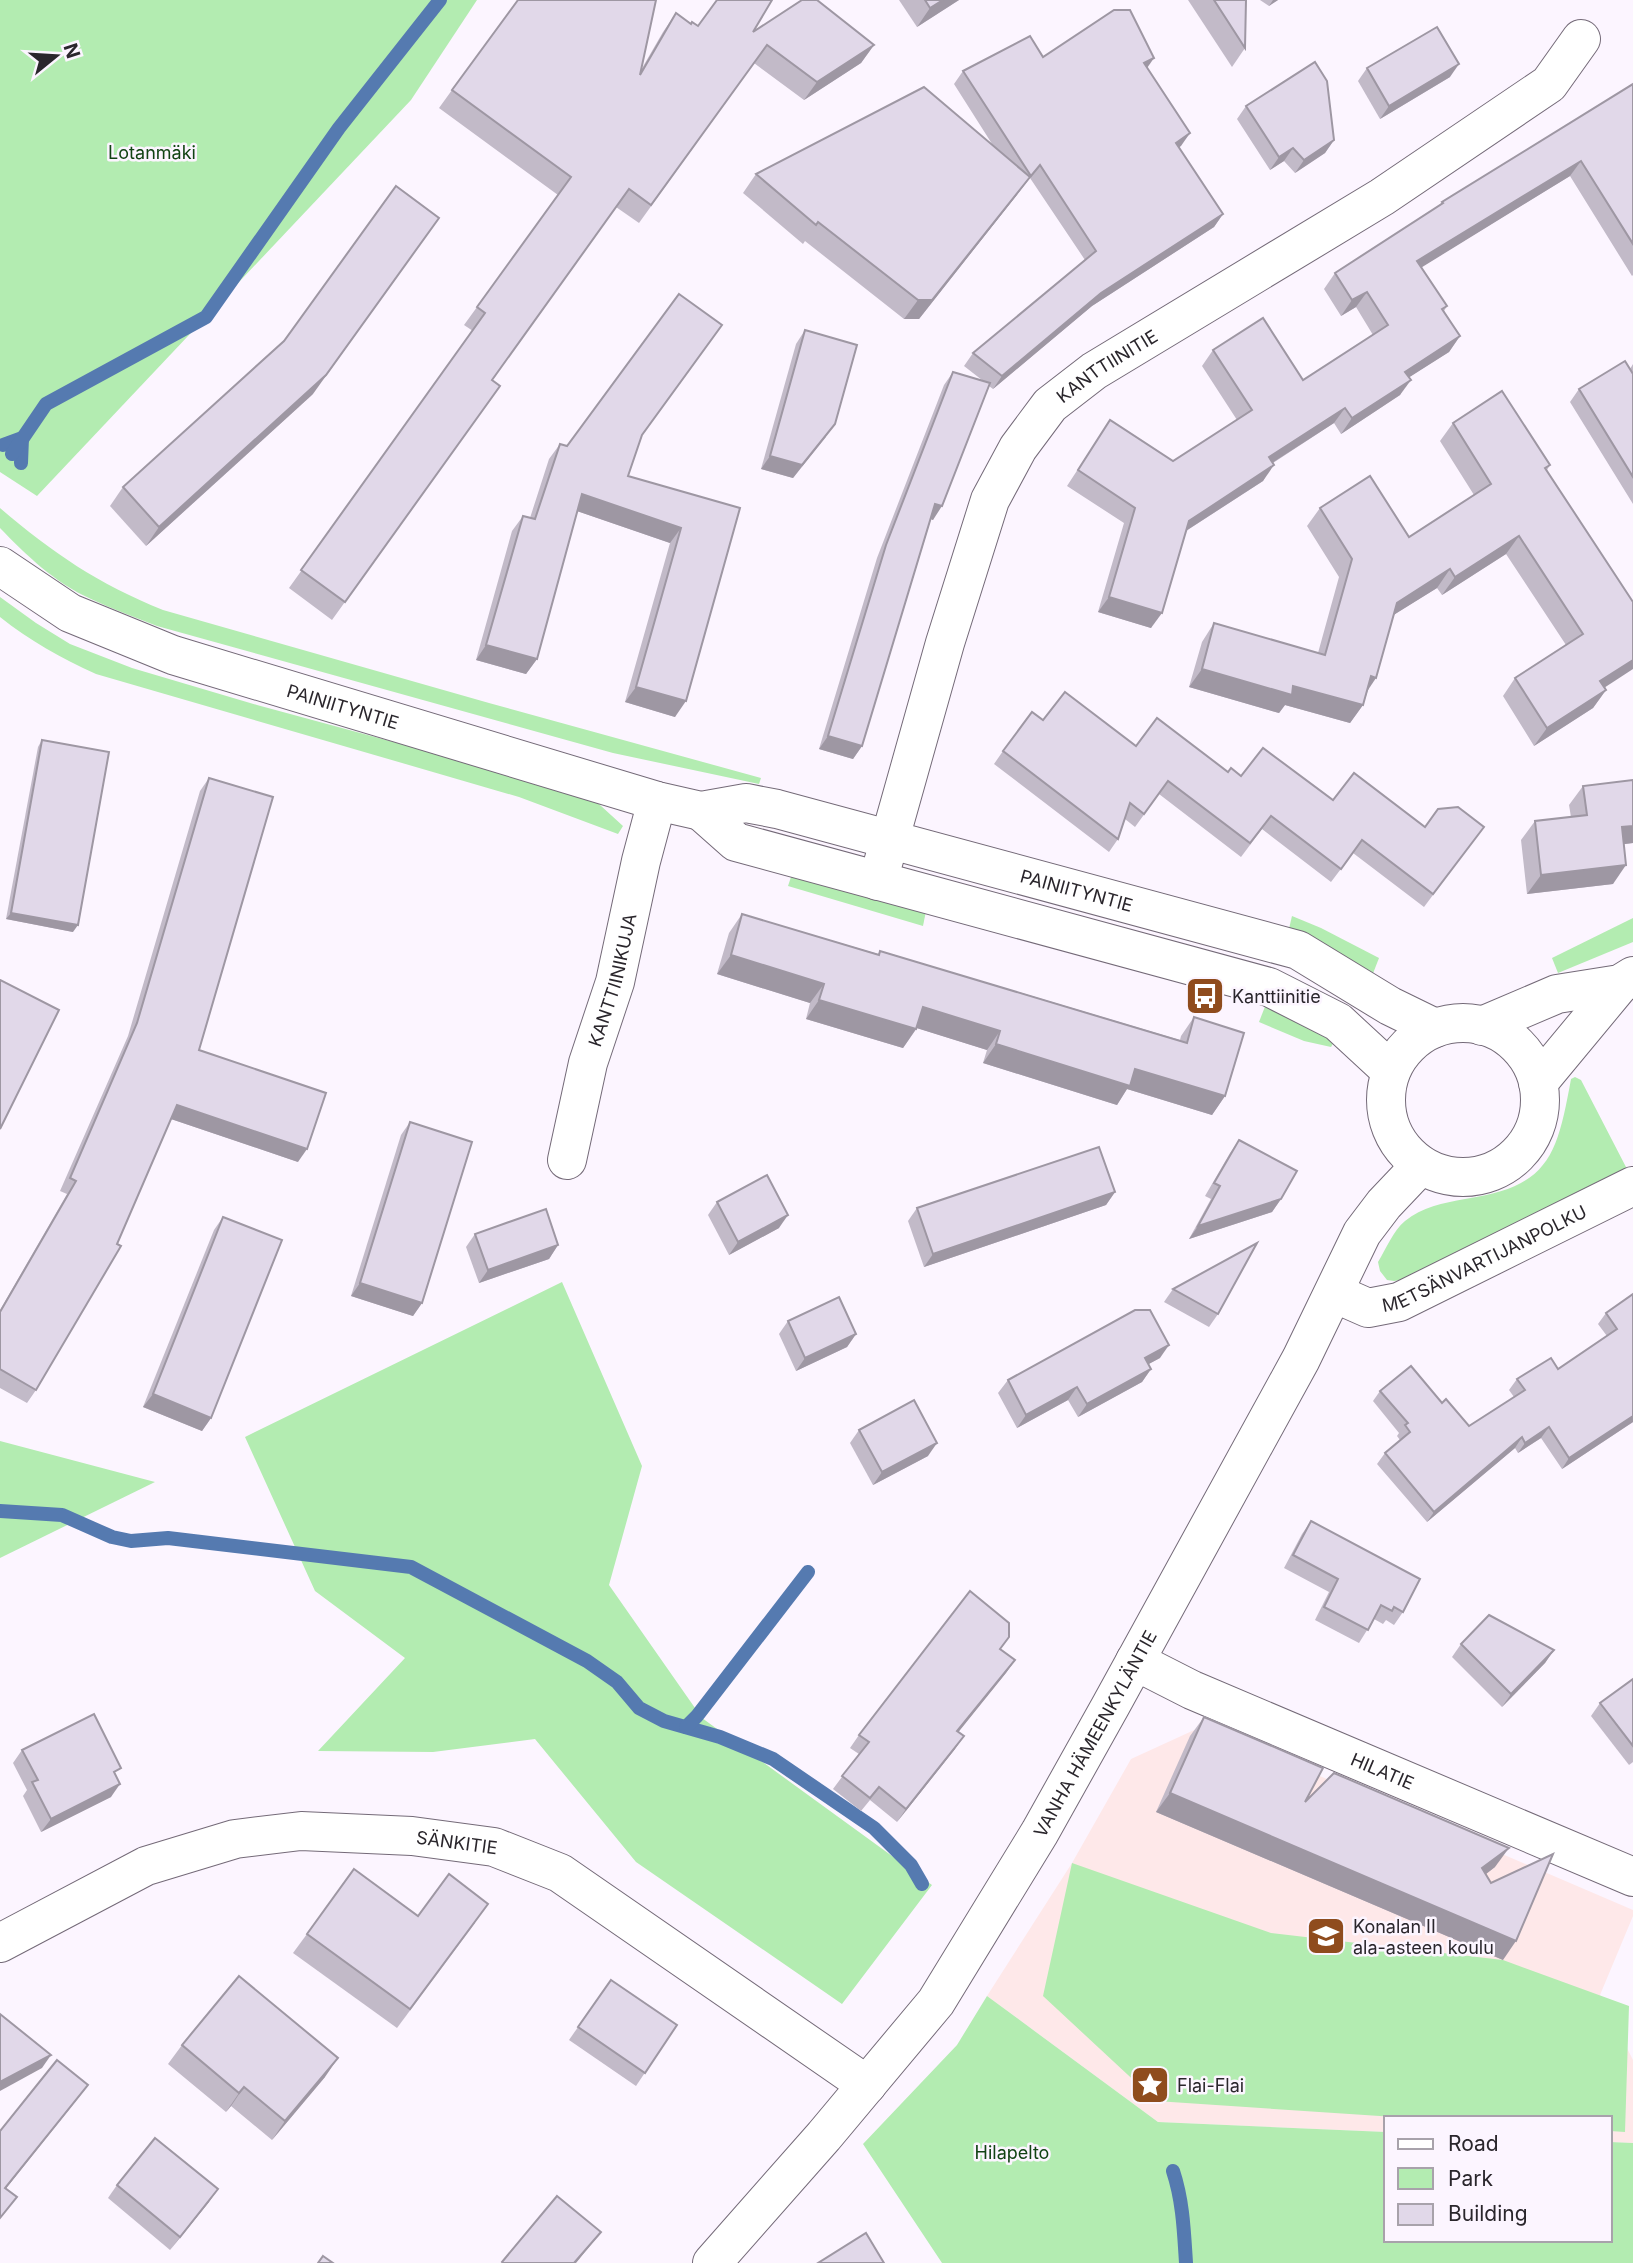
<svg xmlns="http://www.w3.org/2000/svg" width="1633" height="2263" font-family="Inter,sans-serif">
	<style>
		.education { fill: #fee8e9 }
		.green { fill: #b3ecb1 }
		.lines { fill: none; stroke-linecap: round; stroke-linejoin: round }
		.stream { stroke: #557ab0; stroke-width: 14 }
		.minor-casing { stroke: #746a78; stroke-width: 40 }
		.minor { stroke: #fff; stroke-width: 38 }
		.wall { fill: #c2bac8 }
		.shaded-wall { fill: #9e97a3 }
		.building { fill: #e1d8e9; stroke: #9e97a3; stroke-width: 2 }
		.labels { text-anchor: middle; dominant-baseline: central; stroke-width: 5; stroke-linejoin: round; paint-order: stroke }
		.park-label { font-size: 18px; fill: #114313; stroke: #fcf5ff }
		.street-label { font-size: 18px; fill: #2a262c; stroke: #fcf5ff }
		.poi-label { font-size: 18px; fill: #2a262c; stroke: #fcf5ff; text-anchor: start }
	</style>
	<rect width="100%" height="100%" fill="#fcf5ff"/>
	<polygon class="education" points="1203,1726 1633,1910 1633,1916 1600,1995 1633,2060 1633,2143 1610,2142 1610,2118 1386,2118 1386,2132 1158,2122 987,1996 1072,1863 1131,1759"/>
	<g class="green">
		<polygon points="0,0 477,0 411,100 37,496 0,472"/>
		<path d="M0,508C54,554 97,583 163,610L489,703L761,778L759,784L613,753L157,626C135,617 112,609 91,599C55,583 26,555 0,528Z"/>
		<path d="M0,597L36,623L70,644L132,668L257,705L589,795L623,826L618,834L519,797L96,674C61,658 30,641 0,617Z"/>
		<polygon points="793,871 927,906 923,926 788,886"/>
		<polygon points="1292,916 1321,928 1379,958 1372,976 1288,933"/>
		<polygon points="1633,918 1633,942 1558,973 1552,958"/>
		<polygon points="1266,1004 1334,1042 1331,1047 1304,1041 1259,1022"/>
		<path d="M1575,1077L1581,1080L1627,1169L1414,1278L1394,1281L1387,1280L1380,1271L1378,1262C1386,1249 1393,1231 1405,1221C1422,1207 1443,1203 1465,1199C1549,1187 1557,1156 1571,1079Z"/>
		<polygon points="562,1282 642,1466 609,1585 702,1718 932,1885 842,2004 636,1862 535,1739 433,1752 318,1751 405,1658 315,1591 245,1437"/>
		<polygon points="0,1441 155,1482 0,1558"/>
		<polygon points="1072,1863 1271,1933 1503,1960 1629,2006 1625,2132 1610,2131 1610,2118 1410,2118 1156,2101 1043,1996"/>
		<polygon points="987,1996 1158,2122 1386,2132 1386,2240 1610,2240 1610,2142 1633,2143 1633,2263 942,2263 863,2144 957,2045"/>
	</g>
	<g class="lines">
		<g class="stream">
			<polyline points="3,445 22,438 21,463"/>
			<polyline points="12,454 46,404 206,317 339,128 440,0"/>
			<polyline points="0,1511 62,1515 112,1537 131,1541 168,1538 411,1567 587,1661 617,1682 639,1708 664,1721 720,1737 773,1759 874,1828 911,1865 922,1884"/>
			<polyline points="686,1727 697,1716 808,1572"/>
			<path d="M1173,2171C1183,2201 1184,2232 1186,2263"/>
		</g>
		<g class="minor-casing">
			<g id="minor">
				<path id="s1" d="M0,566L70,613L173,655L657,801L701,811L746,803L777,809L1298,950L1390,1006L1435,1028"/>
				<polyline points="701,811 736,842 1269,987 1338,1022 1391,1071"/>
				<path id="s2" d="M878,881L945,643L990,500L1018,448L1050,405L1094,371L1382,197L1549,84L1581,39"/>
				<circle cx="1463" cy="1100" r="77"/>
				<polyline points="1482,1026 1557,994 1620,984 1633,976"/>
				<polyline points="1538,1083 1620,984"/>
				<path id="s3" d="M567,1160L588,1063L615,982L641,861L657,801"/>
				<path id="s4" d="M1334,1293L1368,1308L1399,1302L1633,1186"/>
				<path id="s5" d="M1135,1661L1192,1690L1633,1877"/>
				<path id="s6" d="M0,1943L146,1866L235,1839L301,1831L412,1836L494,1847L560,1873L867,2085"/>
				<path id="s7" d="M712,2263L824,2136L936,2002L1040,1832L1111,1705L1301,1359L1362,1233L1384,1204L1421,1165"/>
			</g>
		</g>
		<use href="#minor" class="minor"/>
	</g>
	<g class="wall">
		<polygon points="899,0 959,0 917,27"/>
		<polygon points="1188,0 1246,0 1245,48 1232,67"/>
		<polygon points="1260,0 1278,0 1269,6"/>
		<polygon points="676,13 691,24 698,26 874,45 861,63 804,100 754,63 639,223 616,207 492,380 500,386 332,620 289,588 473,331 464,325 558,195 439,108 452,90 641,70 663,32"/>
		<polygon points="1043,57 1147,68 1190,133 1179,147 1223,214 1214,227 1092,306 993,389 989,386 933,520 931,519 862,746 853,759 819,749 877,558 944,385 953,372 982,380 964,366 973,353 1085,260 1030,178 919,319 904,319 805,241 803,244 743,193 756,174 994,147 954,84 963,71"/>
		<polygon points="1367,68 1450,77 1380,119 1358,81"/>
		<polygon points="1633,84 1633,275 1632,276 1570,176 1421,267 1447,306 1444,311 1460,336 1449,352 1409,377 1400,395 1341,434 1334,423 1273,463 1263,481 1186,531 1151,628 1098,612 1124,523 1067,486 1110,420 1173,461 1237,420 1202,366 1213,350 1303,380 1373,335 1356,307 1341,316 1324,289 1335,273 1439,206 1442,202"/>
		<polygon points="1246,106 1334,140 1325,153 1295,173 1284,161 1270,170 1237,119"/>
		<polygon points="805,330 826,437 793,478 761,469 796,344"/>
		<polygon points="1633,364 1633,504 1570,402 1579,389 1630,369"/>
		<polygon points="313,394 146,546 110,506 123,487"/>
		<polygon points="1453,423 1550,465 1547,470 1606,690 1593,708 1534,746 1503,696 1515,678 1566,645 1506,554 1442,595 1437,588 1393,615 1363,705 1350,723 1285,705 1279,713 1189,687 1202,642 1214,623 1318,653 1339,577 1307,526 1320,508 1409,537 1474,495 1440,441"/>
		<polygon points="642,436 628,476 740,508 675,717 625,702 670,543 577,511 537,659 526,674 476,660 512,531 523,516 530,518 549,459 560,444 567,446"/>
		<polygon points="1043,720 1228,772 1333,800 1425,827 1484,827 1424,907 1353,853 1331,882 1262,829 1241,857 1159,794 1135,827 1125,819 1118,839 1109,852 994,764 1003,751"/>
		<polygon points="42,740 73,932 6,919 38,747"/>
		<polygon points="209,778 199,1050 298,1162 171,1119 36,1390 27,1403 0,1388 0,1310 67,1194 60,1191 128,1036 200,791"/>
		<polygon points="1633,780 1633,843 1624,844 1613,884 1527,894 1521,840 1535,821 1571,817 1569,805 1583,786"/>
		<polygon points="742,914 878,954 880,951 1180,1040 1181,1036 1194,1017 1225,1096 1212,1115 1127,1089 1117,1105 983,1063 987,1050 917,1028 903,1048 806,1019 810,1003 717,974 729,933"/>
		<polygon points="410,1122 422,1303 413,1316 351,1296 401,1135"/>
		<polygon points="1239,1140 1281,1199 1272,1212 1189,1239 1211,1199 1205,1196 1230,1153"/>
		<polygon points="1115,1192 1106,1205 924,1267 908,1221 917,1208"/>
		<polygon points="717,1202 779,1228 729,1255 708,1215"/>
		<polygon points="223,1217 211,1418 202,1431 143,1407 214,1230"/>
		<polygon points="475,1234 558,1245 549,1259 479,1283 466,1247"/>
		<polygon points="1173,1289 1218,1314 1209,1327 1164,1302"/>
		<polygon points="1633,1294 1633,1422 1562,1469 1541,1438 1518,1453 1515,1448 1427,1522 1377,1464 1385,1453 1400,1440 1397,1436 1399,1433 1373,1401 1380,1391 1442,1403 1469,1426 1514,1397 1509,1390 1517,1379 1558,1369 1607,1336 1598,1324 1606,1313"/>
		<polygon points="788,1321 856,1334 847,1347 796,1371 779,1334"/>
		<polygon points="1160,1358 1148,1364 1151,1369 1142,1382 1078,1417 1068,1400 1017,1428 998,1393 1008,1380"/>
		<polygon points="859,1430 928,1456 873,1485 850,1443"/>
		<polygon points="1311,1521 1403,1612 1394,1625 1386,1620 1383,1624 1374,1619 1359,1643 1315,1620 1329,1592 1284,1568 1302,1534"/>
		<polygon points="1461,1644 1554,1650 1545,1663 1502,1707 1452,1657"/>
		<polygon points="1000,1649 1015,1660 958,1732 955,1749 897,1822 870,1800 861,1811 833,1789 859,1754 850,1748 859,1735"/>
		<polygon points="1633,1679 1633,1762 1629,1765 1591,1716 1600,1703"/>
		<polygon points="1204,1717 1305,1802 1495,1867 1486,1874 1503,1960 1156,1812 1190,1736"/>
		<polygon points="22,1750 116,1775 111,1797 41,1832 23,1796 27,1790 13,1763"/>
		<polygon points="418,1916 475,1923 397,2028 293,1953 307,1934"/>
		<polygon points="611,1980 677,2025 636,2086 569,2040"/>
		<polygon points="182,2045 325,2077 272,2140 231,2106 226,2112 168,2064"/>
		<polygon points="117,2185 209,2202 170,2250 108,2198"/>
	</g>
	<g class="shaded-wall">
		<polygon points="943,0 959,0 917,27 930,8"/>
		<polygon points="1273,0 1278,0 1269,6"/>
		<polygon points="874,45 861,63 804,100 817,82"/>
		<polygon points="1154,58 1145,71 1144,63"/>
		<polygon points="1459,64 1450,77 1380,119 1389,106"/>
		<polygon points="1190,133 1181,146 1167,156 1176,143"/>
		<polygon points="1334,140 1325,153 1295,173 1304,160"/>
		<polygon points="1293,148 1284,161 1270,170 1279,157"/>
		<polygon points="1581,161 1570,176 1406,277 1417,261"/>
		<polygon points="1030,177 1016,196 919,319 904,319 918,300"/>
		<polygon points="1223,214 1214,227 1092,306 993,389 1002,376 1101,293"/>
		<polygon points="439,218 313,394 146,546 159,527"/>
		<polygon points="1367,292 1356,307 1341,316 1352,300"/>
		<polygon points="1460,336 1449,352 1394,387 1405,372"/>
		<polygon points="1411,380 1400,395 1341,434 1352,418"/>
		<polygon points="1345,408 1334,423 1258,472 1269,457"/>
		<polygon points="835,424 793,478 761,469 770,456"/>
		<polygon points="1274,465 1263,481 1178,536 1189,521"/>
		<polygon points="582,494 681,528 670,543 571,509"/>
		<polygon points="935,504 942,506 933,520 926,517"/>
		<polygon points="1519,536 1506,554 1442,595 1455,577"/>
		<polygon points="1450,569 1437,588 1384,621 1397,603"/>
		<polygon points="1109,597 1162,613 1151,628 1098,612"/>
		<polygon points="486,645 537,659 526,674 476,660"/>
		<polygon points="1633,660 1633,669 1587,699 1600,681"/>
		<polygon points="1202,669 1293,686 1363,705 1350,723 1285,705 1279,713 1189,687"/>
		<polygon points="1371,676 1376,678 1364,696"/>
		<polygon points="636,687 686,701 675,717 625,702"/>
		<polygon points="1606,690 1593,708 1534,746 1547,728"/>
		<polygon points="828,736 862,746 853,759 819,749"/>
		<polygon points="1633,826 1633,843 1609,846 1622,827"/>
		<polygon points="1626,865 1613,884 1527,894 1541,875"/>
		<polygon points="11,913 78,925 73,932 6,919"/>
		<polygon points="731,955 824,984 810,1003 717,974"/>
		<polygon points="819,1000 916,1029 903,1048 806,1019"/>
		<polygon points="923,1007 1000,1031 987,1050 910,1026"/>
		<polygon points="996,1044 1135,1069 1225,1096 1212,1115 1127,1089 1117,1105 983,1063"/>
		<polygon points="177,1105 307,1149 298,1162 168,1118"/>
		<polygon points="1115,1192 1106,1205 924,1267 933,1254"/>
		<polygon points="1281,1199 1272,1212 1189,1239 1198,1226"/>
		<polygon points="788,1215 779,1228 729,1255 738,1242"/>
		<polygon points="558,1245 549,1259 479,1283 488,1270"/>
		<polygon points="360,1283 422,1303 413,1316 351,1296"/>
		<polygon points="856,1334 847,1347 796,1371 805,1358"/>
		<polygon points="1169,1345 1160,1358 1136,1371 1145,1358"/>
		<polygon points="1151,1369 1142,1382 1078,1417 1087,1404"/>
		<polygon points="1077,1387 1068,1400 1017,1428 1026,1415"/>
		<polygon points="153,1394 211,1418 202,1431 143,1407"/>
		<polygon points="1633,1416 1633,1422 1562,1469 1569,1458"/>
		<polygon points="1549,1427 1541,1438 1518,1453 1525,1443"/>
		<polygon points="1522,1437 1515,1448 1427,1522 1434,1512"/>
		<polygon points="937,1443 928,1456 873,1485 882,1472"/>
		<polygon points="1554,1650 1545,1663 1502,1707 1511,1694"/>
		<polygon points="1015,1660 1006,1673 948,1745 957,1731"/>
		<polygon points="964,1736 955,1749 897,1822 906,1809"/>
		<polygon points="120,1784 111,1797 41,1832 51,1819"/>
		<polygon points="1170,1793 1516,1941 1503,1960 1156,1812"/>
		<polygon points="1509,1848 1495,1867 1469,1887 1482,1868"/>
		<polygon points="51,2055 42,2068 0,2091 0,2082"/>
		<polygon points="338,2058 325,2077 272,2140 285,2121"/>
		<polygon points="88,2085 78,2098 0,2196 5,2188"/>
		<polygon points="244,2087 231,2106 226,2112 239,2093"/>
		<polygon points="218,2189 209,2202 170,2250 180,2237"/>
		<polygon points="601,2232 576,2263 574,2263"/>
	</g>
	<g class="building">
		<polygon points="518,0 656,0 640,75 676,13 691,24 692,22 698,26 717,0 772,0 753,32 802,0 817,0 874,45 817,82 767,45 651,205 629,189 492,380 500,386 345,602 301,570 485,313 477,307 571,177 452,90"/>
		<polygon points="925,0 943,0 930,8"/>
		<polygon points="1214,0 1246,0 1245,48"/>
		<polygon points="1114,10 1130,10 1154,58 1144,63 1190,133 1176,143 1223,214 1101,293 1002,376 973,353 1096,251 1040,165 1031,176 963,71 1030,36 1043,57"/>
		<polygon points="1437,27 1459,64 1389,106 1367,68"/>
		<polygon points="1315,62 1327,81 1334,140 1304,160 1293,148 1279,157 1246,106"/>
		<polygon points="1633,84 1633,244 1581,161 1417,261 1447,306 1442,309 1460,336 1405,372 1411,380 1352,418 1345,408 1269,457 1274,465 1189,521 1162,613 1109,597 1135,508 1078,470 1110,420 1173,461 1252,410 1213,350 1263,318 1303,380 1388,325 1367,292 1352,300 1335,273 1443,203 1442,202"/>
		<polygon points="924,87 1030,177 932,300 918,300 818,222 816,225 756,174"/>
		<polygon points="396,186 439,218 326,375 159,527 123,487 284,341"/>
		<polygon points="679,294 722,325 642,435 628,476 740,508 686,701 636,687 681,528 582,494 537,659 486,645 523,516 535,519 560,444 567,446"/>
		<polygon points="805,330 857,345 835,424 802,465 770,456"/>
		<polygon points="1625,361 1633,374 1633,477 1579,389"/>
		<polygon points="953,372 990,383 942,506 935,504 862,746 828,736 886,545"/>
		<polygon points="1502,391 1550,465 1545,468 1633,602 1633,660 1600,681 1606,690 1547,728 1515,678 1583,634 1519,536 1455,577 1450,569 1397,603 1376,678 1371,676 1363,705 1293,686 1292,695 1202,669 1214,623 1325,655 1352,559 1320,508 1370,476 1409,537 1491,484 1453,423"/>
		<polygon points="1065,692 1136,746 1157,718 1228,772 1231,768 1241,776 1263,748 1333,800 1354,773 1425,827 1438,809 1458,807 1484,827 1433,894 1362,840 1341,869 1271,816 1250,843 1168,781 1144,814 1130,803 1118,839 1003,751 1032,712 1043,720"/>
		<polygon points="42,740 109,752 78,925 11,913"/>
		<polygon points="209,778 273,797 199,1050 326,1093 307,1149 177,1105 117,1244 121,1246 36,1390 0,1369 0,1312 76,1181 70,1178 137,1023"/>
		<polygon points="1633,780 1633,826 1622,827 1626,865 1541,875 1535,821 1587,815 1583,786"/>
		<polygon points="742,914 879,955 880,951 1187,1043 1194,1017 1244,1033 1225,1096 1135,1069 1130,1086 996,1044 1000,1031 923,1007 916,1029 819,1000 824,984 731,955"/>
		<polygon points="0,980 59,1010 0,1129"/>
		<polygon points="410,1122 472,1142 422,1303 360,1283"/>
		<polygon points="1239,1140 1297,1171 1281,1199 1198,1226 1220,1186 1214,1183"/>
		<polygon points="1099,1147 1115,1192 933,1254 917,1208"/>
		<polygon points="767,1175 788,1215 738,1242 717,1202"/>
		<polygon points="546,1209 558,1245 488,1270 475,1234"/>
		<polygon points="223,1217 282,1240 211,1418 153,1394"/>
		<polygon points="1257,1243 1218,1314 1173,1289"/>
		<polygon points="1633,1294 1633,1416 1569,1458 1549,1427 1525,1443 1522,1437 1434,1512 1385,1453 1410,1432 1405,1425 1408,1423 1380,1391 1411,1366 1442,1403 1446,1399 1469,1426 1525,1390 1517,1379 1551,1358 1558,1369 1617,1329 1606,1313"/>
		<polygon points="839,1297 856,1334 805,1358 788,1321"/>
		<polygon points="1135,1310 1150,1310 1169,1345 1145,1358 1151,1369 1087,1404 1077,1387 1026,1415 1008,1380"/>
		<polygon points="914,1400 937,1443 882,1472 859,1430"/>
		<polygon points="1311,1521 1420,1579 1403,1612 1394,1607 1392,1611 1381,1605 1368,1630 1324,1607 1338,1579 1293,1555"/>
		<polygon points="970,1591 1009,1623 1009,1637 1000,1649 1015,1660 957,1731 964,1736 906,1809 879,1787 870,1798 842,1776 869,1742 859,1735"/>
		<polygon points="1489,1615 1554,1650 1511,1694 1461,1644"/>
		<polygon points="1633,1679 1633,1746 1600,1703"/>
		<polygon points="94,1714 121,1768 114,1772 120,1784 51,1819 32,1782 38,1780 22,1750"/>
		<polygon points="1204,1717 1323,1768 1305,1802 1334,1773 1509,1848 1482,1868 1491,1883 1553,1854 1516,1941 1170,1793"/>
		<polygon points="354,1869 418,1916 449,1874 488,1904 410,2009 307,1934"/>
		<polygon points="239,1976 338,2058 285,2121 244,2087 239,2093 182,2045"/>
		<polygon points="611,1980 677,2025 645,2073 578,2027"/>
		<polygon points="0,2014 51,2055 0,2082"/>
		<polygon points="57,2060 88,2085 5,2188 17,2197 0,2218 0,2131"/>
		<polygon points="155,2138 218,2189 180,2237 117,2185"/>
		<polygon points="557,2196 601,2232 574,2263 503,2263 502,2262"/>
		<polygon points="866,2233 884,2263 818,2263"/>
		<polygon points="323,2256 333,2263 318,2263"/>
	</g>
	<defs>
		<g id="bus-square" transform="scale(2.0125)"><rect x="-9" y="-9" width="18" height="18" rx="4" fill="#8f4c1d" stroke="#fcf5ff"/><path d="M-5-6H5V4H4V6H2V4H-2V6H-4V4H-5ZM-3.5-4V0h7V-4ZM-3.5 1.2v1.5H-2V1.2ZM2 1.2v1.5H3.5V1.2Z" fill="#fff"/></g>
		<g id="school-square" transform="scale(2.0125)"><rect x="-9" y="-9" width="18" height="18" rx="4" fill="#8f4c1d" stroke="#fcf5ff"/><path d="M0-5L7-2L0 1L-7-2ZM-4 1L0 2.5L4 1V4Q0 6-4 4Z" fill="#fff"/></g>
		<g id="sight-square" transform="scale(2.0125)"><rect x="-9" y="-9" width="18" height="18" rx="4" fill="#8f4c1d" stroke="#fcf5ff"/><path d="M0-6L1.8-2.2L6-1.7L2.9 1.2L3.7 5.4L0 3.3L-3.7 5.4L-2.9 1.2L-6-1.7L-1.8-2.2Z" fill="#fff"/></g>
	</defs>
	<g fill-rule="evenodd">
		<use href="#bus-square" x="1205" y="996"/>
		<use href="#school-square" x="1326" y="1936"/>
		<use href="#sight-square" x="1150" y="2085"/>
	</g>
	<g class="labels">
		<g class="park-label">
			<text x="152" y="152">Lotanmäki</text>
			<text x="1012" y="2152">Hilapelto</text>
		</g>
		<g class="street-label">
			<text stroke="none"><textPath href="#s2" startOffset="579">KANTTIINITIE</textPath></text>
			<text stroke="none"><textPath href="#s1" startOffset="373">PAINIITYNTIE</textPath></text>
			<text stroke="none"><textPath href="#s1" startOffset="1134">PAINIITYNTIE</textPath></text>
			<text stroke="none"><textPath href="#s3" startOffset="186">KANTTIINIKUJA</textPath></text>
			<text stroke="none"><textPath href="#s4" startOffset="164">METSÄNVARTIJANPOLKU</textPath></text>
			<text stroke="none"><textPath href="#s7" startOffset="656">VANHA HÄMEENKYLÄNTIE</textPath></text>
			<text stroke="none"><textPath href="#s5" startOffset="271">HILATIE</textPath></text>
			<text stroke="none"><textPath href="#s6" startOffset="481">SÄNKITIE</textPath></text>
		</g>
		<g class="poi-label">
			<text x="1232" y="996">Kanttiinitie</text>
			<text x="1353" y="1926">Konalan II<tspan x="1353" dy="21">ala-asteen koulu</tspan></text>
			<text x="1177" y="2085">Flai-Flai</text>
		</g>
	</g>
	<rect x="1384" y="2116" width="228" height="126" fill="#fcf5ff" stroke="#a8a2ab" stroke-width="2"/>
	<rect x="1398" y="2139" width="35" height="10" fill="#ffffff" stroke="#a8a2ab" stroke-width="2"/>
	<text x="1448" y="2151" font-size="21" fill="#2a262c">Road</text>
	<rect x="1398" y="2168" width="35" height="21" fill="#b3ecb1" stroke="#a8a2ab" stroke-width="2"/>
	<text x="1448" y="2186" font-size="21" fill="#2a262c">Park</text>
	<rect x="1398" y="2204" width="35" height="21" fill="#e1d8e9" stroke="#a8a2ab" stroke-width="2"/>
	<text x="1448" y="2221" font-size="21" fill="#2a262c">Building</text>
	<g transform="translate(56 56) rotate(72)" stroke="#fcf5ff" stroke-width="5" paint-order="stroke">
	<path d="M0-5L12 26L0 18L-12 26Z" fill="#2a262c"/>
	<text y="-10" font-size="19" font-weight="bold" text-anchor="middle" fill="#2a262c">N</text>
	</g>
</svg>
